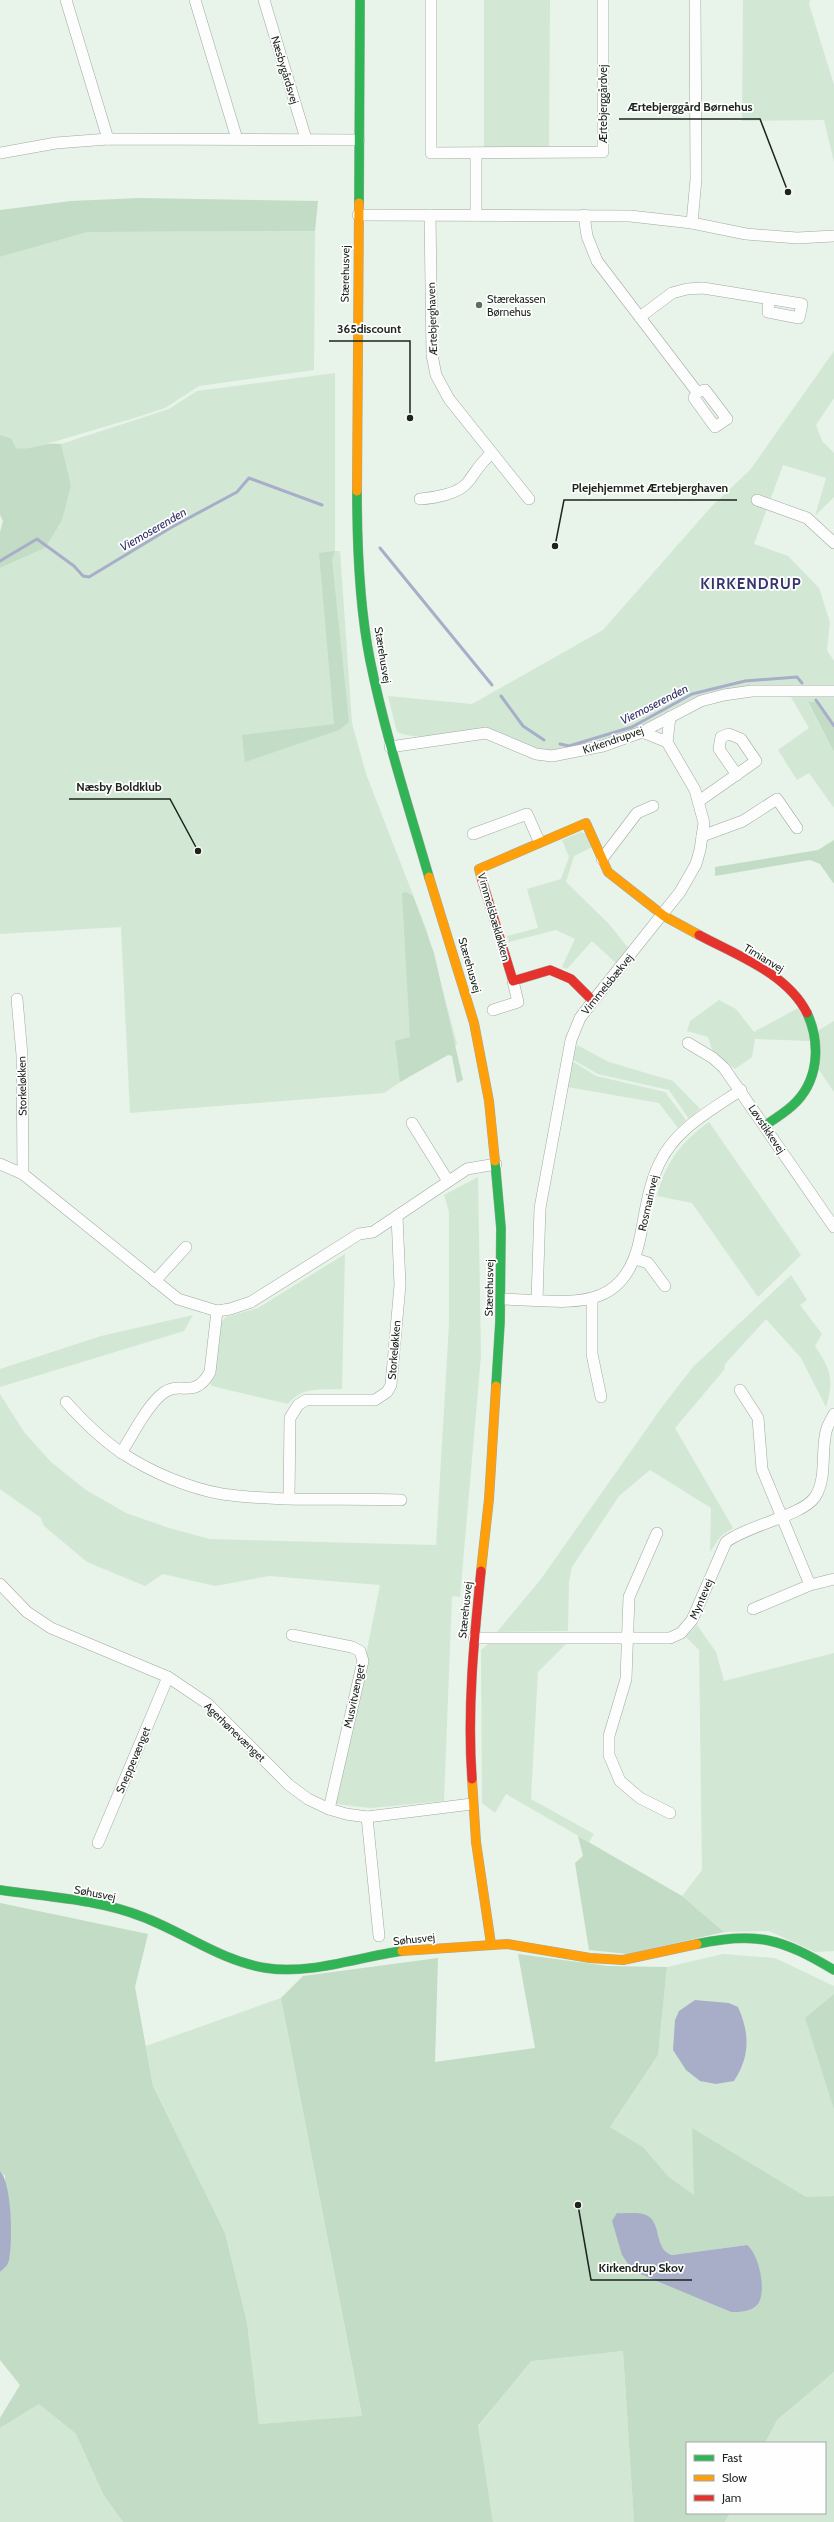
<svg xmlns="http://www.w3.org/2000/svg" width="834" height="2522" font-family="Cabin,sans-serif">
	<style>
		.green { fill: #d2e8d5 }
		.forest { fill: #c2dcc6; fill-rule: evenodd }
		.water { fill: #a9aec8 }
		.lines { fill: none; stroke-linecap: round; stroke-linejoin: round }
		.stream { stroke: #a9aec8; stroke-width: 3 }
		.street-casing { stroke: #a0a9a1; stroke-width: 12 }
		.fast-casing { stroke: #a0a9a1; stroke-width: 10 }
		.slow-casing { stroke: #a0a9a1; stroke-width: 10 }
		.jam-casing { stroke: #a0a9a1; stroke-width: 10 }
		.street { stroke: #fcfdfc; stroke-width: 11 }
		.fast { stroke: #30b455; stroke-width: 9 }
		.slow { stroke: #ff9f0a; stroke-width: 9 }
		.jam { stroke: #e5322d; stroke-width: 9 }
		.poi-dot { fill: #636c64; stroke: #fefefe; stroke-width: 1.5 }
		.labels { text-anchor: middle; dominant-baseline: central; stroke-width: 3.5; stroke-linejoin: round; paint-order: stroke }
		.street-label { font-size: 11px; fill: #1c241d; stroke: #fefefe }
		.poi-label { font-size: 11px; fill: #1c241d; stroke: #fefefe; text-anchor: start }
		.water-label { font-size: 12px; font-style: italic; fill: #343269; stroke: #fefefe }
		.district-label { font-size: 15px; font-weight: bold; letter-spacing: 1px; fill: #373570; stroke: #fefefe }
		.leader { fill: none; stroke: #1c241d; stroke-width: 1.5 }
		.callout-dot { fill: #1c241d; stroke: #fefefe; stroke-width: 1.5 }
		.callout-label { font-size: 12px; text-anchor: middle; font-weight: bold; fill: #1c241d; stroke: #fefefe; stroke-width: 3.5; stroke-linejoin: round; paint-order: stroke }
	</style>
	<rect width="100%" height="100%" fill="#e8f3e9"/>
	<g class="green">
		<polygon points="484,0 550,0 549,148 484,148"/>
		<polygon points="743,0 810,0 809,4 834,85 834,162 824,120 742,121"/>
		<polygon points="315,231 314,370 199,386 165,408 138,417 26,450 16,448 11,438 0,435 0,257 88,232"/>
		<path d="M834,351V398L816,425L822,441L834,453V497L815,516L826,478L783,465L754,544L788,556L819,588L830,622L827,650L834,661V728L818,702L808,703L834,752V808L809,773L797,780L778,750L809,728L784,685C755,687 721,686 694,698C659,714 628,739 589,746C574,749 550,754 535,749C517,743 504,731 484,730C457,730 422,743 397,732L388,696L472,704L603,630L711,507L750,470Z"/>
		<polygon points="335,373 335,551 340,551 352,723 366,774 427,931 457,1044 384,1093 130,1113 121,927 0,934 0,568 45,548 71,485 61,444 169,409 197,391"/>
		<polygon points="581,832 587,835 592,847 574,856 566,882 609,924 629,949 617,964 592,941 567,969 562,967 575,939 556,930 509,942 507,936 538,928 527,889 561,879 569,857 562,840"/>
		<polygon points="719,1000 736,1009 754,1032 798,1008 805,1018 810,1041 755,1039 752,1057 735,1069 713,1053 708,1037 687,1031 690,1021"/>
		<polygon points="834,1021 834,1092 819,1070 819,1030"/>
		<polygon points="577,1045 609,1062 673,1081 700,1109 689,1119 669,1090 598,1074 572,1059"/>
		<polygon points="572,1061 596,1076 665,1092 686,1120 678,1128 659,1103 567,1087"/>
		<path d="M709,1122L801,1255L758,1297L692,1203L657,1196C665,1163 682,1141 709,1122Z"/>
		<polygon points="478,1177 481,1356 460,1597 452,1596 444,1801 371,1808 336,1804 380,1585 269,1576 215,1586 163,1574 145,1586 87,1562 44,1526 41,1518 0,1489 0,1394 24,1432 51,1462 86,1490 126,1513 169,1528 210,1539 436,1545 449,1324 449,1212 444,1195"/>
		<path d="M345,1254L342,1389C320,1390 303,1386 288,1404L212,1386L210,1383L215,1376L220,1323L226,1317L258,1308Z"/>
		<path d="M791,1275L807,1300L800,1305L822,1334L815,1346C831,1369 834,1381 826,1407L801,1358L766,1319L725,1364L724,1370L675,1428L733,1528L721,1536L710,1552L711,1508L650,1470L619,1496L572,1567L569,1582L568,1631L497,1632L541,1579L662,1407L693,1367Z"/>
		<polygon points="193,1315 184,1331 0,1387 0,1369 101,1336"/>
		<polygon points="697,1625 716,1652 724,1681 834,1653 834,1951 815,1952 769,1931 724,1932 682,1896 702,1870 699,1650 686,1637"/>
		<polygon points="567,1643 538,1672 531,1799 594,1834 589,1842 506,1794 495,1813 482,1803 481,1650 488,1644"/>
		<polygon points="723,1954 775,1958 834,1986 834,1994 805,2018 834,2110 834,2196 806,2198 692,2129 695,2196 669,2177 643,2147 610,2127 658,2055 667,1967"/>
		<polygon points="281,1998 362,2417 259,2424 247,2322 225,2233 153,2086 146,2046"/>
		<polygon points="623,2351 634,2522 493,2522 478,2427 531,2360"/>
		<polygon points="834,2372 834,2522 725,2522 730,2513 825,2513 825,2443 765,2443 777,2420"/>
		<polygon points="39,2404 76,2434 103,2494 123,2522 0,2522 0,2428"/>
	</g>
	<g class="forest">
		<polygon points="139,198 318,201 315,231 88,232 0,257 0,210 71,201"/>
		<path d="M0,435L11,438L16,448C32,451 45,441 61,444L71,485L62,520L45,548L0,568V532L3,521L0,515Z"/>
		<polygon points="335,551 332,560 349,722 339,730 245,762 242,735 334,724 319,553"/>
		<polygon points="808,702 818,702 834,728 834,752"/>
		<polygon points="834,840 834,884 820,864 810,860 715,876 715,867 818,850"/>
		<polygon points="406,892 413,896 434,953 463,1080 457,1083 452,1056 448,1055 400,1082 395,1041 410,1037 402,893"/>
		<polygon points="578,1836 682,1896 724,1932 628,1954 589,1950 575,1863 583,1856"/>
		<path d="M0,1903L148,1934L135,1987L153,2086L225,2233L247,2322L259,2424L362,2416L281,1998L303,1976L438,1958L435,2062L535,2048L518,1954L608,1966L667,1967L658,2055L610,2127L643,2147L669,2177L694,2195L692,2128L806,2197L834,2196V2372L777,2420L765,2443H687V2513H730L725,2522H634L623,2351L531,2361L478,2426L493,2522H123L103,2494L76,2434L39,2404L0,2428V2418L20,2385L0,2360V2272L5,2268V2176L0,2171ZM641,2214C644,2216 650,2218 652,2221C661,2232 656,2249 672,2255L747,2245L731,2312L685,2292Z"/>
		<polygon points="834,1994 834,2110 805,2018"/>
	</g>
	<g class="water">
		<path d="M695,2000L729,2003L738,2007C750,2034 750,2056 734,2081L716,2084L700,2081L686,2070L673,2050L675,2020L679,2011Z"/>
		<path d="M0,2171C12,2183 13,2243 9,2260C8,2265 4,2269 0,2272Z"/>
		<path d="M617,2213C626,2214 640,2211 648,2216C662,2225 654,2249 672,2255L747,2245C759,2254 767,2291 758,2304C751,2312 740,2312 731,2312L633,2271L622,2255L612,2221Z"/>
	</g>
	<g class="lines">
		<g class="stream">
			<polyline points="380,548 492,685"/>
			<polyline points="0,561 37,539 74,566 83,576 89,577 172,527 237,492 249,478 322,505"/>
			<polyline points="501,696 523,726 544,740"/>
			<polyline points="816,700 834,726"/>
			<polyline points="560,744 569,746 632,727 692,694 745,681 797,677 802,683"/>
		</g>
		<g class="street-casing">
			<g id="street">
				<polyline points="66,0 108,139"/>
				<polyline points="195,0 237,139"/>
				<polyline points="264,0 306,139"/>
				<polyline points="431,0 431,153 603,152 603,0"/>
				<polyline points="0,153 56,143 108,139 359,140"/>
				<polyline points="476,153 476,215"/>
				<polyline points="358,215 630,216 692,223 746,234 797,238 834,236"/>
				<polyline points="430,215 432,355 436,375 449,399 529,499"/>
				<polyline points="584,215 587,236 597,261 697,392 705,390 727,419 715,427 694,398 697,392"/>
				<polyline points="692,223 696,179 695,0"/>
				<polyline points="640,317 672,293 687,289 703,288 802,304 799,318 768,312 769,299"/>
				<path d="M420,499C434,498 459,494 468,482C477,470 480,463 492,453"/>
				<polyline points="757,500 807,518 834,543"/>
				<polyline points="667,742 670,717"/>
				<polyline points="390,747 486,733 536,754 552,756 603,746 642,732 701,701 724,695 752,691 834,691"/>
				<polyline points="699,801 756,761 741,739 729,734 721,737 719,749 737,775"/>
				<polyline points="473,834 527,814 539,841"/>
				<polyline points="702,836 743,821 777,799 797,828"/>
				<polyline points="602,859 637,813 653,806"/>
				<polyline points="17,999 22,1055 23,1174"/>
				<polyline points="493,1010 518,1002 513,981"/>
				<polyline points="688,1043 713,1058 724,1068 834,1227"/>
				<polyline points="412,1123 448,1181"/>
				<polyline points="0,1164 23,1174 178,1299 217,1311 230,1309 251,1302 359,1234 373,1232 467,1169 496,1164"/>
				<polyline points="636,1259 648,1263 665,1286"/>
				<polyline points="155,1281 186,1247"/>
				<path d="M502,1299C564,1300 624,1318 640,1238C645,1214 648,1187 659,1164C675,1129 710,1111 741,1090"/>
				<polyline points="537,1300 540,1208 571,1040 580,1018 593,1001 680,892 696,864 700,850 704,823 695,790 667,742 642,732"/>
				<polyline points="592,1300 592,1354 601,1397"/>
				<polyline points="740,1390 758,1418 762,1469 810,1585"/>
				<path d="M66,1402C83,1421 101,1439 122,1453C151,1472 188,1488 222,1494C280,1502 342,1498 401,1500"/>
				<path d="M121,1453C132,1436 147,1406 162,1394C180,1379 194,1401 210,1372L217,1311"/>
				<polyline points="289,1498 290,1418 298,1405 306,1400 375,1400 387,1392 391,1385 400,1285 397,1216"/>
				<polyline points="657,1533 629,1597 626,1679 609,1736 609,1755 620,1781 640,1798 670,1813"/>
				<polyline points="0,1584 27,1612 51,1628 168,1677 208,1704 289,1785 308,1799 329,1809 346,1814 367,1817 472,1804"/>
				<polyline points="753,1609 810,1585 834,1579"/>
				<polyline points="292,1635 352,1647 360,1651 363,1661 329,1809"/>
				<path d="M474,1638H670L681,1633L692,1620L726,1542C748,1525 802,1516 815,1497C828,1477 820,1449 827,1428C829,1423 832,1418 834,1414"/>
				<polyline points="367,1817 379,1936"/>
				<polyline points="98,1843 168,1677"/>
			</g>
		</g>
		<g class="fast-casing">
			<g id="fast">
				<polyline points="359,203 360,0"/>
				<path d="M357,491C357,542 360,610 370,660C385,734 408,805 429,877"/>
				<path d="M764,1126C773,1120 783,1114 792,1106C819,1082 821,1044 807,1013"/>
				<polyline points="495,1161 501,1228 500,1322 496,1386"/>
				<path d="M0,1890C48,1897 98,1899 143,1917C185,1933 221,1961 266,1968C310,1975 358,1957 402,1951"/>
				<path d="M697,1944C757,1931 782,1939 834,1970"/>
			</g>
		</g>
		<g class="slow-casing">
			<g id="slow">
				<polyline points="357,491 359,203"/>
				<polyline points="429,877 474,1023 489,1101 495,1161"/>
				<polyline points="482,880 479,869 586,823 608,872 664,916 699,935"/>
				<polyline points="481,1571 489,1499 496,1386"/>
				<polyline points="472,1779 476,1842 491,1944"/>
				<polyline points="402,1951 507,1944 590,1958 623,1960 697,1944"/>
			</g>
		</g>
		<g class="jam-casing">
			<g id="jam">
				<polyline points="482,880 513,981 550,970 571,979 593,1001"/>
				<path d="M699,935C736,955 787,973 807,1013"/>
				<path d="M472,1779C467,1709 474,1639 481,1571"/>
			</g>
		</g>
		<use href="#street" class="street"/>
		<use href="#fast" class="fast"/>
		<use href="#slow" class="slow"/>
		<use href="#jam" class="jam"/>
	</g>
	<circle class="poi-dot" cx="479" cy="305" r="4"/>
	<g class="labels">
		<g class="street-label">
			<text transform="translate(285 70) rotate(73)">Næsbygårdsvej</text>
			<text transform="translate(603 104) rotate(-90)">Ærtebjerggårdvej</text>
			<text transform="translate(345 274) rotate(-89)">Stærehusvej</text>
			<text transform="translate(432 319) rotate(-92)">Ærtebjerghaven</text>
			<text transform="translate(383 655) rotate(81)">Stærehusvej</text>
			<text transform="translate(613 740) rotate(-19)">Kirkendrupvej</text>
			<text transform="translate(494 917) rotate(74)">Vimmelsbækløkken</text>
			<text transform="translate(764 958) rotate(31)">Timianvej</text>
			<text transform="translate(470 965) rotate(74)">Stærehusvej</text>
			<text transform="translate(607 984) rotate(-51)">Vimmelsbækvej</text>
			<text transform="translate(22 1086) rotate(-91)">Storkeløkken</text>
			<text transform="translate(767 1129) rotate(56)">Løvstikkevej</text>
			<text transform="translate(648 1203) rotate(-77)">Rosmarinvej</text>
			<text transform="translate(489 1288) rotate(-89)">Stærehusvej</text>
			<text transform="translate(394 1350) rotate(-85)">Storkeløkken</text>
			<text transform="translate(701 1599) rotate(-67)">Myntevej</text>
			<text transform="translate(465 1610) rotate(-84)">Stærehusvej</text>
			<text transform="translate(354 1696) rotate(-78)">Musvitvænget</text>
			<text transform="translate(235 1732) rotate(44)">Agerhønevænget</text>
			<text transform="translate(133 1760) rotate(-67)">Sneppevænget</text>
			<text transform="translate(95 1893) rotate(11)">Søhusvej</text>
			<text transform="translate(414 1939) rotate(-6)">Søhusvej</text>
		</g>
		<g class="poi-label">
			<text x="487" y="299">Stærekassen<tspan x="487" dy="13">Børnehus</tspan></text>
		</g>
		<g class="water-label">
			<text transform="translate(153 529) rotate(-30)">Viemoserenden</text>
			<text transform="translate(654 704) rotate(-27)">Viemoserenden</text>
		</g>
		<g class="district-label">
			<text x="751" y="584">KIRKENDRUP</text>
		</g>
	</g>
	<path class="leader" d="M788 192L760 119H619M410 418L410 341H329M555 546L564 500H737M198 851L170 799H69M578 2205L591 2280H692"/>
	<g class="callout-dot">
		<circle cx="788" cy="192" r="4"/>
		<circle cx="410" cy="418" r="4"/>
		<circle cx="555" cy="546" r="4"/>
		<circle cx="198" cy="851" r="4"/>
		<circle cx="578" cy="2205" r="4"/>
	</g>
	<g class="callout-label">
		<text x="690" y="111">Ærtebjerggård Børnehus</text>
		<text x="369" y="333">365discount</text>
		<text x="650" y="492">Plejehjemmet Ærtebjerghaven</text>
		<text x="119" y="791">Næsby Boldklub</text>
		<text x="641" y="2272">Kirkendrup Skov</text>
	</g>
	<rect x="686" y="2442" width="140" height="72" fill="#fefefe" stroke="#a4a7a4"/>
	<rect x="694" y="2455" width="20" height="6" fill="#30b455" stroke="#a4a7a4"/>
	<text x="722" y="2462" font-size="12" fill="#1c241d">Fast</text>
	<rect x="694" y="2475" width="20" height="6" fill="#ff9f0a" stroke="#a4a7a4"/>
	<text x="722" y="2482" font-size="12" fill="#1c241d">Slow</text>
	<rect x="694" y="2495" width="20" height="6" fill="#e5322d" stroke="#a4a7a4"/>
	<text x="722" y="2502" font-size="12" fill="#1c241d">Jam</text>
</svg>
